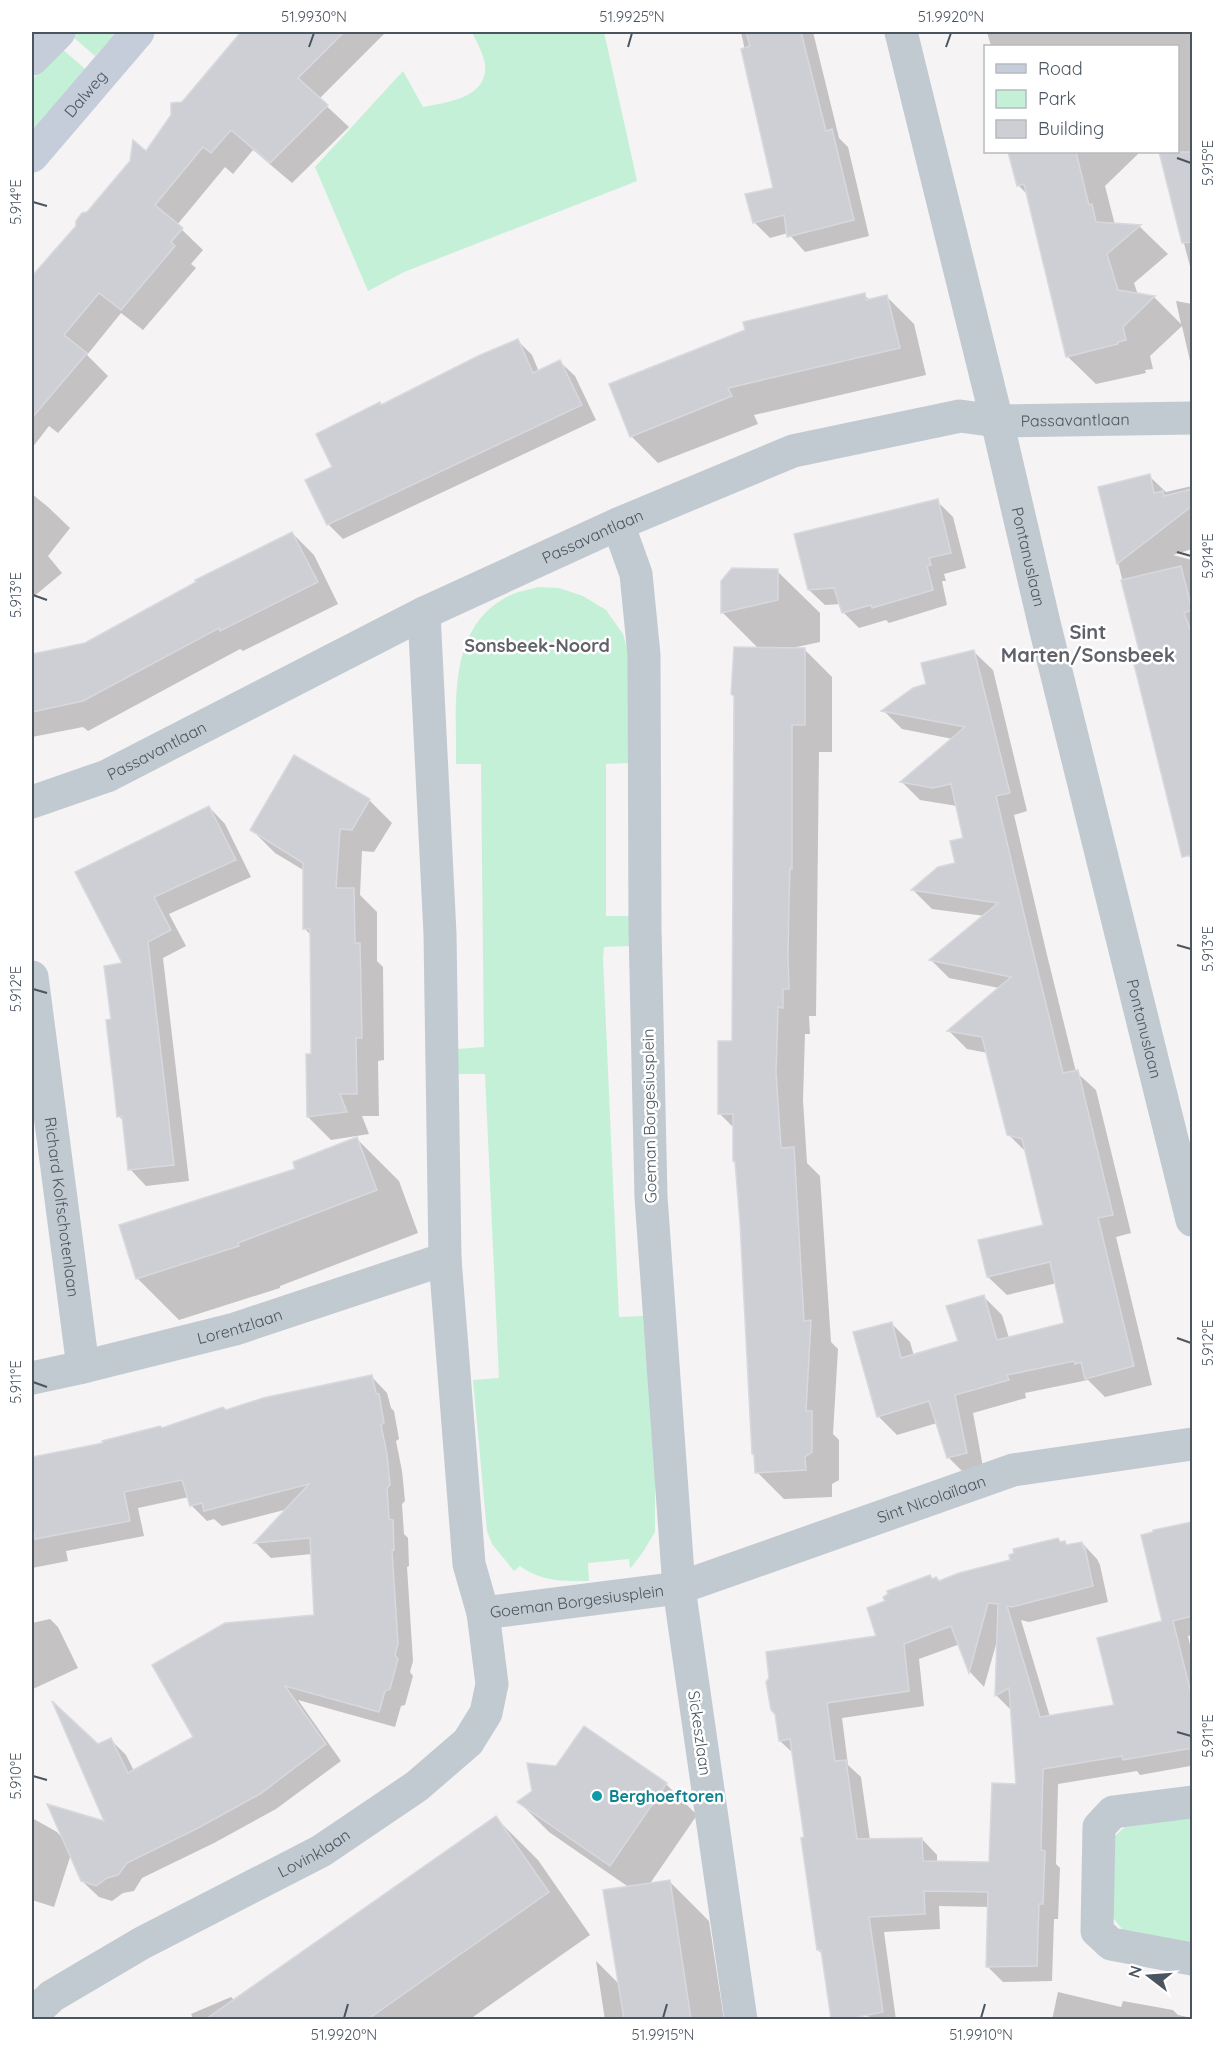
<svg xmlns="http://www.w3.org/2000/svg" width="1224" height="2051" font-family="Quicksand,sans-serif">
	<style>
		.green { fill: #c4f0d8 }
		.shadow { fill: #0003; fill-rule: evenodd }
		.building { fill: #cdcfd5; stroke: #d7d9de; stroke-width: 1.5; fill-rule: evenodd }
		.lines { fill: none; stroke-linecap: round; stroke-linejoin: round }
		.street { stroke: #c1c9d1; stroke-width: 33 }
		.secondary { stroke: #c4cdd9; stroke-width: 33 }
		.ticks { fill: none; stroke: #4a5560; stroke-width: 2 }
		.culture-dot { fill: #0f9aa8; stroke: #fff; stroke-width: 2 }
		.labels { text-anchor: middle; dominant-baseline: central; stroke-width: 5; stroke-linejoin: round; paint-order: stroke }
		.street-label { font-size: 16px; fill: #4a5560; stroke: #fff }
		.culture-label { font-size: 16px; font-weight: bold; fill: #0d838f; stroke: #fff; text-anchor: start }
		.neighbourhood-label { font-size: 18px; font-weight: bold; fill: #5f6268; stroke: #fff }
		.quarter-label { font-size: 20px; font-weight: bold; fill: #5f6268; stroke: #fff }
		.neatline { fill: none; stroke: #4a5560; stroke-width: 2 }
		.ticks-label { font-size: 15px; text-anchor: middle; fill: #4a5560 }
	</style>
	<rect width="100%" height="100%" fill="#f5f3f3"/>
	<g class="green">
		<polygon points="73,32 117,32 95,56 70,34"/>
		<path d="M472,32H604L637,181L404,272L368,291L315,167L403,71L423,107C443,103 482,99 485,72C487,59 477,43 472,32Z"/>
		<polygon points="60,47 85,69 32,132 32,80"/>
		<path d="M538,587L559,588L583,596L606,610L623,634L632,665L629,763L606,764V916H629L630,946L604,947L603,959L619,1317L643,1316L655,1473V1532L643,1552L630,1569L629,1559L588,1563L589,1581C563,1581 542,1582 520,1566L514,1571L492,1544L487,1531L473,1380L499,1378L485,1074H457V1049L484,1047L481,764H456C457,705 446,625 511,595C519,591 529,590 538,587Z"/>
		<polygon points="1192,1813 1192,1949 1123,1930 1109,1913 1115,1836 1129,1823"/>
	</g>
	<g class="shadow">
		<polygon points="244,32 386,32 319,99 349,127 292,183 253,150 233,174 225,167 177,225 203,250 191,264 196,268 143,330 121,313 87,355 108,376 58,433 49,426 32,448 32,279 88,214 146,153 183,104"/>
		<polygon points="741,32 813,32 839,138 848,147 869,236 805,252 788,233 770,238 754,222 775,189"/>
		<polygon points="987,32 1192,32 1192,274 1160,152 1178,152 1178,46 991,46"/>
		<polygon points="1010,152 1136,152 1138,154 1105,186 1115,225 1140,227 1168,254 1134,283 1138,295 1154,297 1181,324 1176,301 1192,304 1192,363 1190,361 1182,326 1150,356 1153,369 1145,370 1146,373 1096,384 1067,356 1028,195 1018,185"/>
		<polygon points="864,295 870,300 887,297 914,324 926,375 754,415 758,424 658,463 631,436"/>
		<polygon points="518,341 532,355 539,372 560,362 575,376 596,420 343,539 328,524 334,468 381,406"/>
		<polygon points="1149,476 1166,492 1192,486 1192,549 1173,555 1192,560 1192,867 1100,488"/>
		<polygon points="32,494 48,507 70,528 48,556 62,573 32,598"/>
		<polygon points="937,501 953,517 966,568 944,574 946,581 942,581 947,605 889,623 886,620 859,628 843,612 841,604 825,605 809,590"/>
		<polygon points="292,533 314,555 338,604 243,651 240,649 88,731 83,727 32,737 32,668 76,698"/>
		<polygon points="777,571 820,613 820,642 792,648 805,650 832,677 832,752 819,752 816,1016 809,1016 810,1034 805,1034 803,1100 807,1163 820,1176 831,1342 838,1349 833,1434 839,1440 839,1480 832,1484 832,1497 784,1499 757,1472 753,1454 749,1353 734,1128 720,1114 733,1042 759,649 722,612"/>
		<polygon points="974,652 993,670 1027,811 1014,815 1047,955 1076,1072 1096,1090 1131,1233 1116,1237 1152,1385 1105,1397 1088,1380 1025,1393 1026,1398 973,1413 984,1472 967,1476 948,1457 937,1423 897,1435 878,1416 891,1323 910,1342 914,1356 960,1342 984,1297 1002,1315 1009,1338 1066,1324 1057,1283 1007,1295 988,1277 1045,1226 1027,1153 1008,1134 988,1053 967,1049 949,1031 999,988 949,978 931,960 985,916 932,909 914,891 939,868 956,864 965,839 957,806 920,800 902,782 953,739 902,729 884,711 928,685"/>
		<polygon points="369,800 392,823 374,852 362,851 360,895 377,912 377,961 383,967 384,1060 378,1061 379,1116 362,1116 369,1134 331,1140 308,1117 313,1056 311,935 305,929 305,871 275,853 252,830"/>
		<polygon points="209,807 225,824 251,877 169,914 186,946 163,958 189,1181 146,1186 130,1169 124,1122 119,1116 113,1021 124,965 77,873"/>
		<polygon points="357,1139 399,1181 418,1233 280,1286 280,1288 179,1320 137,1278 297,1170"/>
		<polygon points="32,1323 34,1341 32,1341"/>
		<polygon points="372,1377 387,1393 391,1408 394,1411 399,1439 396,1441 402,1471 405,1501 402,1504 404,1534 408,1538 409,1566 407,1567 413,1661 410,1672 413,1676 405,1705 401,1706 395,1727 298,1700 341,1761 276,1809 214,1843 142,1878 134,1891 123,1893 112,1901 99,1897 82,1881 71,1854 54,1907 32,1900 32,1818 57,1832 64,1840 107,1824 97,1746 111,1740 126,1755 134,1771 195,1738 315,1616 312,1554 271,1558 256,1543 288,1509 222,1526 214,1519 207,1521 191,1505 189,1497 138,1508 144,1536 66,1551 68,1561 32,1568 32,1459 105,1444 226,1411"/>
		<path d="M1190,1524L1192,1527V1635L1188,1636L1192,1654V1762L1190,1763V1766L1140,1775L1137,1771L1058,1784L1056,1864L1060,1868L1059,1894L1058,1919H1054L1052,1981L1003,1982L987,1966L989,1907L939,1906L940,1929L884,1932L896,2020H884L857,2014L866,2020H833L823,1955L818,1950L806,1838L794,1754L780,1741L933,1580L940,1582L1012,1561L1064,1542L1068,1546L1082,1543L1097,1559L1100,1565L1108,1602L1029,1622L1021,1620L1050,1717L1115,1707L1164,1622ZM997,1641L996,1695L1012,1711L1018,1786L990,1864L937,1863V1855L922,1839L870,1840L861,1777L848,1765L842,1718L924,1706L919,1659L960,1644L970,1672L984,1687Z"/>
		<polygon points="50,1619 58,1627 78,1668 33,1689 32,1623"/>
		<polygon points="585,1728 666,1784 697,1815 649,1885 670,1882 709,1921 724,2020 605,2020 596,1961 620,1985 630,1888 549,1832 519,1802 534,1792 557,1768"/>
		<polygon points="496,1818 538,1860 590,1935 473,2017 476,2020 194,2020 191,2014 231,1997 235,2001"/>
		<polygon points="1058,1992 1121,2007 1123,2001 1173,2010 1178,2015 1192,2018 1192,2020 1052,2020"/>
	</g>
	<g class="building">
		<polygon points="241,32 344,32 298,78 328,105 270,163 231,130 211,153 203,147 155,205 183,228 171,242 175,246 121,310 99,293 64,335 87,353 32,418 32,276 76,226 76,221 82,213 87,212 130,161 133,140 146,151 171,115 171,103 182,102"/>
		<polygon points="746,32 801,32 826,131 832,129 854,220 787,237 784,215 753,223 745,194 773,188 741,49 750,46"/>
		<polygon points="1008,152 1076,152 1089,205 1092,204 1096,222 1141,225 1107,254 1118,290 1155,296 1123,327 1126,340 1118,342 1118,344 1066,357 1024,184 1017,186"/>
		<polygon points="1159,152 1192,152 1192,242 1182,243"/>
		<polygon points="865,293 866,300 887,295 900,348 728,388 732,396 630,437 609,384 745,330 743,322"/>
		<polygon points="518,339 533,373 560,360 582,405 327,525 305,480 332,467 316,434 380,402 381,405 478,356"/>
		<polygon points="1150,474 1154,493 1163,491 1164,496 1192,489 1192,506 1117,564 1098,487"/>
		<polygon points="938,499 951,553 929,558 931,565 927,566 933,590 872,608 871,605 842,613 834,588 808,590 794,534"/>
		<polygon points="292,532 318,582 220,631 219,628 83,701 32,712 32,654 85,643 196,582 195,580"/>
		<polygon points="1181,566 1192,610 1184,613 1192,634 1192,855 1182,857 1133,660 1141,658 1121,580"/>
		<polygon points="732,568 778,569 778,600 721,613 721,581"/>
		<polygon points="734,647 805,648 805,725 792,725 792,869 790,868 789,899 788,958 789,989 783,989 783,1008 778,1007 776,1072 781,1148 794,1147 804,1321 811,1320 806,1411 812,1411 812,1452 805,1457 806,1470 755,1473 754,1454 752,1454 740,1223 735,1162 733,1161 733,1114 718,1114 718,1041 732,1041 734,696 731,694"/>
		<polygon points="974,650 1010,793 996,796 1029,935 1063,1073 1078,1070 1113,1215 1098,1218 1134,1366 1085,1379 1081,1362 1075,1364 1074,1361 1007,1375 1009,1380 955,1395 967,1453 947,1458 929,1401 877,1417 853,1332 892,1322 901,1358 958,1341 946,1306 984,1295 997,1340 1064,1323 1050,1262 987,1277 978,1240 1043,1225 1022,1139 1007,1135 982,1037 947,1031 1011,977 929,960 998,903 911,890 938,867 955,863 950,841 963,838 951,784 933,788 900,782 965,727 881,711 913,688 926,684 921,663"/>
		<polygon points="294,755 370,799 352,830 340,829 336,888 354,888 355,943 360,943 362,1038 356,1038 357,1094 340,1094 347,1112 307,1117 306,1054 311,1054 311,1025 310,929 303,929 303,863 250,830"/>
		<polygon points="209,806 236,860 154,897 171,930 148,942 174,1165 128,1170 122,1116 117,1117 114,1088 106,1020 111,1019 104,966 122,963 75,872"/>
		<polygon points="357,1137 377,1190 238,1243 239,1246 136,1279 119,1225 295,1169 293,1162"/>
		<polygon points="372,1375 376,1393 379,1394 384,1423 381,1425 387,1454 390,1485 387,1488 389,1519 393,1520 394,1550 392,1551 398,1644 395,1655 398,1659 390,1689 385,1691 379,1712 285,1686 326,1744 260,1794 198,1828 127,1863 118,1875 107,1878 96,1886 81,1881 47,1804 104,1821 52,1701 98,1744 111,1738 128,1773 193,1737 152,1665 225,1623 314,1615 310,1538 254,1543 309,1484 204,1511 202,1503 190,1506 182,1480 124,1492 130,1521 35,1539 32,1523 32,1457 103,1443 102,1441 160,1426 162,1428 223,1407 226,1410 263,1398"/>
		<path d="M1192,1522V1616L1173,1621L1192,1697V1748L1123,1760L1122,1756L1043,1769L1041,1850L1045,1851L1044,1878L1043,1904H1039L1037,1966L986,1967L988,1892L924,1891L925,1914L869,1917L883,2012L848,2019H831L821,1950H817L801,1838L804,1837L790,1739L779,1741L775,1714L771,1710L766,1682L769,1678L766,1652L876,1636L867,1608L885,1601L883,1597L888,1594L887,1591L930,1575L932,1579L936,1577L939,1581L959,1573L1010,1560L1009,1555L1014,1553L1013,1549L1058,1538L1060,1542L1065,1541L1066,1545L1082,1542L1084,1549L1085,1548L1093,1586L1012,1607L1007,1606L1040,1717L1114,1705L1097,1638L1162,1621L1141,1535L1153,1532V1530ZM988,1603L998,1604L995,1696L1009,1688L1016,1784L992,1783L989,1862L923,1861L922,1838L857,1839L846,1760L835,1761L827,1703L909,1691L904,1644L951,1626L969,1673Z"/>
		<polygon points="584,1726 667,1783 610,1866 517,1802 532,1791 527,1763 556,1766"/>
		<polygon points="496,1816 549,1892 368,2019 206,2019"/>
		<polygon points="670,1880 691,2019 624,2019 603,1890"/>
	</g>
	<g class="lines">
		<g class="street">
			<path id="s1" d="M901,32L997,421L1045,627L1192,1220"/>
			<path id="s2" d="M424,613L440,934L445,1259L469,1564L483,1613L679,1588L651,1197L645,929L644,655L636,574L618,524"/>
			<path id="s3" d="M32,802L107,776L424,613L618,524L793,451L960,416L997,421L1192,418"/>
			<path id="s4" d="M32,977L83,1367"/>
			<path id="s5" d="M32,1378L83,1367L235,1329L445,1259"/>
			<polyline points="1192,1802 1113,1812 1099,1827 1097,1931 1111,1944 1192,1959"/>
			<path id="s6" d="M32,2015L52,1996L142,1943L321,1851L417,1786L468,1742L486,1713L492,1684L483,1613"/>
			<path id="s7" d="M741,2020L679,1588L1013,1470L1192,1444"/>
		</g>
		<g class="secondary">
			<polyline points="32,59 59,32"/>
			<path id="s8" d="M32,156L138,32"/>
		</g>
	</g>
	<path class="ticks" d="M309,47L314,33M628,47L632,33M946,47L951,33M1177,158L1191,163M33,202L47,206M1177,552L1191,556M33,595L47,600M1177,945L1191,949M33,989L47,993M1177,1338L1191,1343M33,1382L47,1387M1177,1732L1191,1736M33,1776L47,1780M344,2018L348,2004M663,2018L667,2004M981,2018L985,2004"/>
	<circle class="culture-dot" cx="597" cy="1796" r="6"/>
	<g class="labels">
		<g class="street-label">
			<text stroke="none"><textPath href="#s8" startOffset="82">Dalweg</textPath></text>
			<text stroke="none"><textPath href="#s3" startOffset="1125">Passavantlaan</textPath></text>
			<text stroke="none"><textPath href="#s3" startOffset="621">Passavantlaan</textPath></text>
			<text stroke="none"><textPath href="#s1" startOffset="540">Pontanuslaan</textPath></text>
			<text stroke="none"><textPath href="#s3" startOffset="135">Passavantlaan</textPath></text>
			<text stroke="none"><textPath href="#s1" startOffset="1026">Pontanuslaan</textPath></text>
			<text transform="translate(649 1116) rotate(-91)">Goeman Borgesiusplein</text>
			<text stroke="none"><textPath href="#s4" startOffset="232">Richard Kolfschotenlaan</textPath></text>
			<text stroke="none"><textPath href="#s5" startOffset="214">Lorentzlaan</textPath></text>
			<text stroke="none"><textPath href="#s7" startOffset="704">Sint Nicolaïlaan</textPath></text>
			<text stroke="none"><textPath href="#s2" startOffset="1098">Goeman Borgesiusplein</textPath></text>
			<text transform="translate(700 1733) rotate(82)">Sickeszlaan</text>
			<text stroke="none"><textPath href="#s6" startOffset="326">Lovinklaan</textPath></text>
		</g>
		<g class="culture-label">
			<text x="609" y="1796">Berghoeftoren</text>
		</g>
		<g class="neighbourhood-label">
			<text x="537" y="645">Sonsbeek-Noord</text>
		</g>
		<g class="quarter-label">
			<text x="1088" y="631">Sint<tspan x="1088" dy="23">Marten/Sonsbeek</tspan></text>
		</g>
	</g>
	<rect width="1224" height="2051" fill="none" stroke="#ffffff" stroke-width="66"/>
	<rect x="984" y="45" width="195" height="108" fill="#ffffff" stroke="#b7bbbf" stroke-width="1.5"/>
	<rect x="996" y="64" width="30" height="9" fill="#c4cdd9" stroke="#b7bbbf" stroke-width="1.5"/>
	<text x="1038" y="75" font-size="18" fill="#4a5560">Road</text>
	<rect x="996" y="90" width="30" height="18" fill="#c4f0d8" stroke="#b7bbbf" stroke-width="1.5"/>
	<text x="1038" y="105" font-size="18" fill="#4a5560">Park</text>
	<rect x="996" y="120" width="30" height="18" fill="#cdcfd5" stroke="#b7bbbf" stroke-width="1.5"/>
	<text x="1038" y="135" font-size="18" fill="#4a5560">Building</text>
	<g transform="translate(1149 1976) rotate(287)" stroke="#ffffff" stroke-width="4.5" paint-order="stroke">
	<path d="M0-4.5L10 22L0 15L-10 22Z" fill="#4a5560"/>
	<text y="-9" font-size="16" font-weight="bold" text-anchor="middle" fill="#4a5560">N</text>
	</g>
	<rect x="33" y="33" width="1158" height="1985" class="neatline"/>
	<g class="ticks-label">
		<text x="314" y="22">51.9930°N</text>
		<text x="632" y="22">51.9925°N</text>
		<text x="951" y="22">51.9920°N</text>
		<text transform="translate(1208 163) rotate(-90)" y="5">5.915°E</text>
		<text transform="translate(16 202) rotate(-90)" y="5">5.914°E</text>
		<text transform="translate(1208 556) rotate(-90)" y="5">5.914°E</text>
		<text transform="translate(16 595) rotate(-90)" y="5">5.913°E</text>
		<text transform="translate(1208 949) rotate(-90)" y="5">5.913°E</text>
		<text transform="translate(16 989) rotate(-90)" y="5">5.912°E</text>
		<text transform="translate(1208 1343) rotate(-90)" y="5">5.912°E</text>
		<text transform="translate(16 1382) rotate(-90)" y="5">5.911°E</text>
		<text transform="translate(1208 1736) rotate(-90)" y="5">5.911°E</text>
		<text transform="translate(16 1776) rotate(-90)" y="5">5.910°E</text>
		<text x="344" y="2040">51.9920°N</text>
		<text x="663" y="2040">51.9915°N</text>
		<text x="981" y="2040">51.9910°N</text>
	</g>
</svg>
